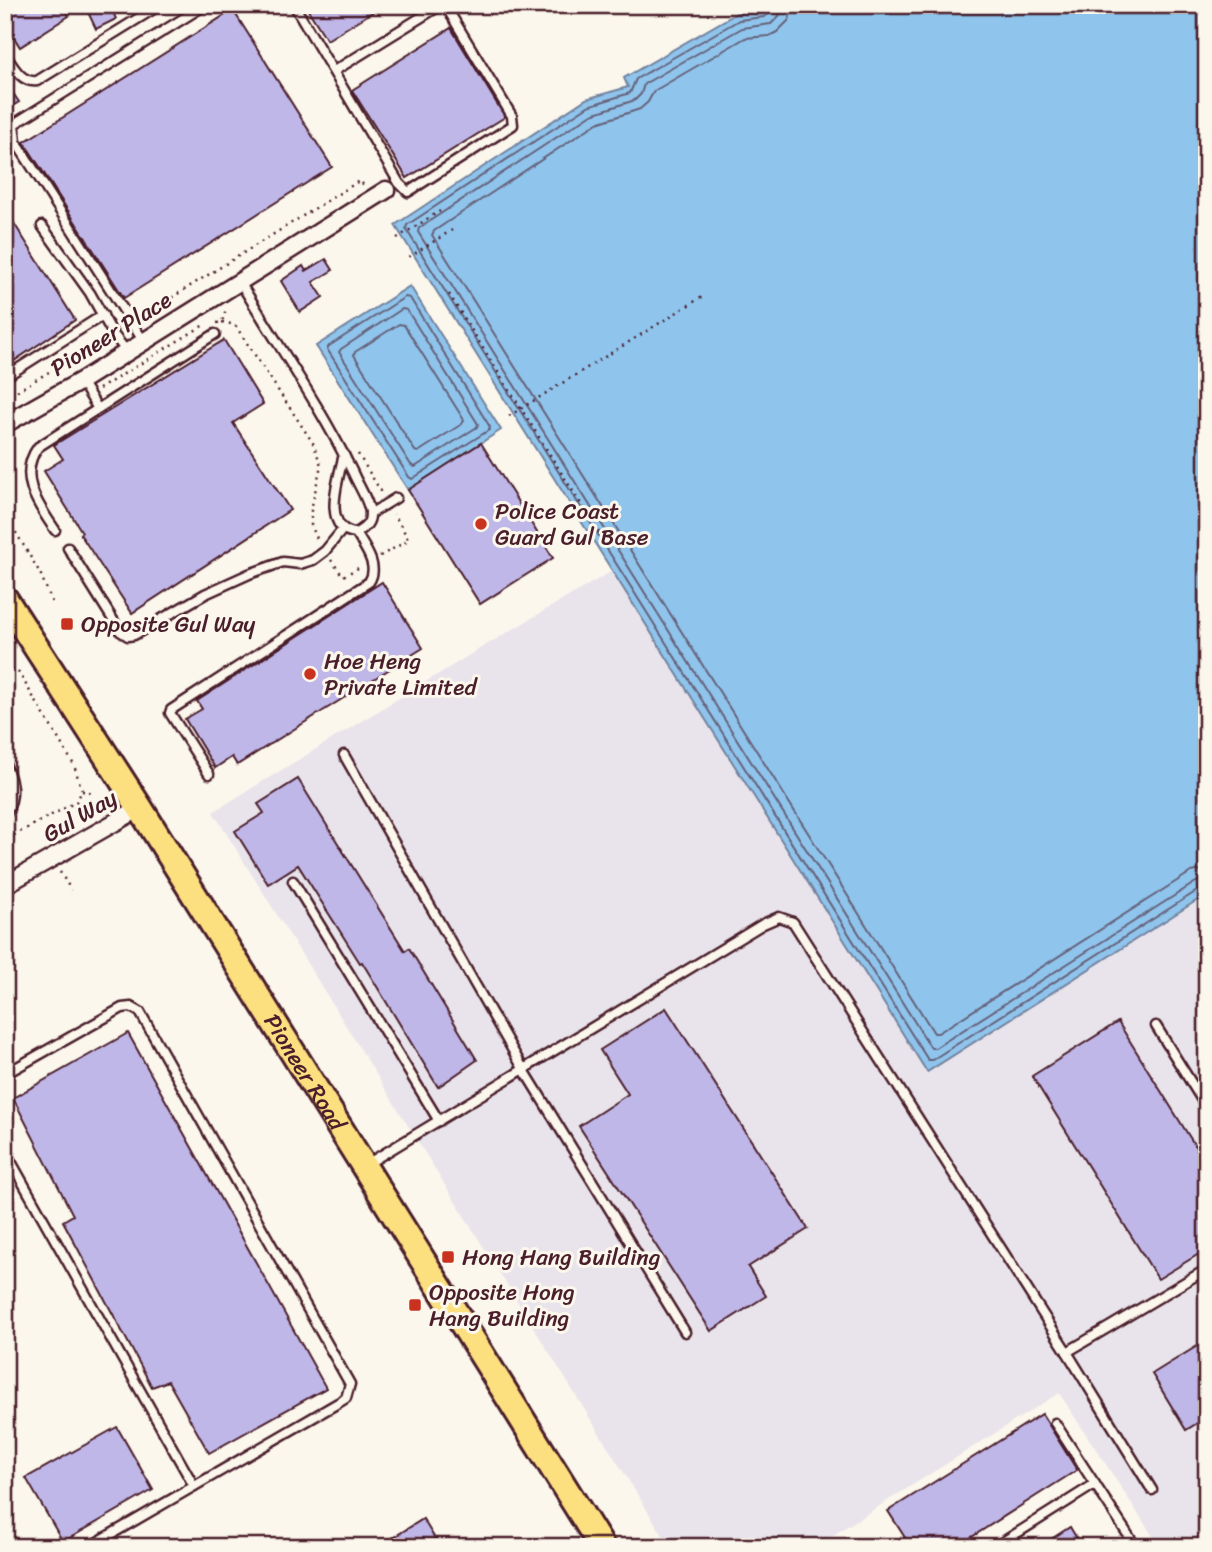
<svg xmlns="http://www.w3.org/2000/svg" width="1212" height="1552" font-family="Sriracha,sans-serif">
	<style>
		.built { fill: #e9e4eb }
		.water { fill: #8fc5ed; stroke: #73839f; stroke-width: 2 }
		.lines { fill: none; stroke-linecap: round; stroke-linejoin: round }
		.shore { stroke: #666179; stroke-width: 2 }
		.building { fill: #c0b7e9; stroke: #4a1f2b; stroke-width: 2 }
		.lane-casing { stroke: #4a1f2b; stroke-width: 13 }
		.street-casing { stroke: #4a1f2b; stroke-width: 21 }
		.primary-casing { stroke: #4a1f2b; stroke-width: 30 }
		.path { stroke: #4a1f2b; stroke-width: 2.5; stroke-dasharray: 2 5; stroke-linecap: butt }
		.lane { stroke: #fbf7ec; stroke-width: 8 }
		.street { stroke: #fbf7ec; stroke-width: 16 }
		.primary { stroke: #fce080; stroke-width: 24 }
		.poi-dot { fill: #c8321e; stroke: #fbf7ec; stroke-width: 2.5 }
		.labels { text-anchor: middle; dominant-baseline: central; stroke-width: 6; stroke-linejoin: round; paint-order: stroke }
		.street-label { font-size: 23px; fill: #4a1f2b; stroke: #fbf7ec }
		.poi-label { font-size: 23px; fill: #4a1f2b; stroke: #fbf7ec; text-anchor: start }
	</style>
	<rect width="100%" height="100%" fill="#fbf7ec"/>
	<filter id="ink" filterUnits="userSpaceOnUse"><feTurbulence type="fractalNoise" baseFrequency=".0143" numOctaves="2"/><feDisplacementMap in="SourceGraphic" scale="14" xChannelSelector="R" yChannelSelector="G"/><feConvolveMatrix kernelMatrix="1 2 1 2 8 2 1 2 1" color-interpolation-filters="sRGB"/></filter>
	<g filter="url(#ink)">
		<polygon class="built" points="612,571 927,1071 1207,894 1207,1547 1160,1547 1059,1393 814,1547 670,1547 213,812 481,648"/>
		<g class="water">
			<polygon points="771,5 1207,5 1207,894 927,1072 395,225 586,99 628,87 624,78 737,13 763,10"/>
			<polygon points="410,286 501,430 408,490 316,346"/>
		</g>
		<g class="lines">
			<g class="shore">
				<polyline points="773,5 772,12 764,17 739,20 636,79 630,93 588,106 407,225 406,229 928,1060 932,1060 1200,889 1207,888"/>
				<polyline points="782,5 779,16 771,24 742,28 644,84 641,94 635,100 592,114 419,228 418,232 931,1048 935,1048 1196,882 1207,879"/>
				<polyline points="792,5 789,20 777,32 769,36 745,38 654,91 648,102 640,109 597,123 434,231 432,235 934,1033 938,1033 1191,872 1207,869"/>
				<polygon points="405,297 410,298 490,427 489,430 412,479 409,477 327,349 329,346"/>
				<polygon points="402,309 407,310 478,424 477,427 415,467 411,465 339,352 341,349"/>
				<polygon points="399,324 404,325 464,420 462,424 418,452 415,451 354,355 355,352"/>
			</g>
		</g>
		<g class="building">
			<polygon points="5,5 63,5 69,16 20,47 5,23"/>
			<polygon points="93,5 110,5 116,19 96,29 86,8"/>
			<polygon points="305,5 384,5 327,40"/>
			<polygon points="233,10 332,167 124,298 24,142"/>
			<polygon points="451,28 505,117 407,178 352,90"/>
			<polygon points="5,82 19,102 5,111"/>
			<polygon points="5,209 75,320 5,367"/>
			<polygon points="326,259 333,270 313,282 323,297 300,312 281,281 303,266 306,271"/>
			<polygon points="224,340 263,404 233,423 290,510 132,613 80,534 82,532 44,471 63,459 54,445"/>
			<polygon points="481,443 553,558 480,604 408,490"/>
			<polygon points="382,582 423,648 237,765 232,757 215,768 185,719 202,709 197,701"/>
			<polygon points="298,779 405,951 409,948 477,1060 438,1087 362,962 360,963 298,865 268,884 235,831 264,813 258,804"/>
			<polygon points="666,1008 808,1229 748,1267 766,1296 711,1331 579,1126 628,1094 600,1050"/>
			<polygon points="1118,1022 1207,1165 1207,1249 1158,1279 1032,1076"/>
			<polygon points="128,1033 326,1388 209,1453 168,1381 152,1387 63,1221 73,1215 13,1098"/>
			<polygon points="1207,1340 1207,1417 1186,1430 1152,1374"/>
			<polygon points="1042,1414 1077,1470 956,1547 911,1547 888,1511"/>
			<polygon points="117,1427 153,1490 63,1542 26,1478"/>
			<polygon points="423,1519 440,1547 378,1547"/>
			<polygon points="1070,1527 1082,1547 1039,1547"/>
		</g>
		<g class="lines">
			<g class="lane-casing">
				<g id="lane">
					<polyline points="294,5 399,183 408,192 513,125 512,116 445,5"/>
					<path d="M5,54C13,66 21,83 37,81L160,5"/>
					<polyline points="334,71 441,5"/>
					<polyline points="42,226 90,293 113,334 127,352"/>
					<path d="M240,282C277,344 321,407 353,473C358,485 368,499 370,512C371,523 365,528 356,533C320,530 339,477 344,454"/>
					<polyline points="144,342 16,142 14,124 205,5"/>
					<polyline points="5,377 103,315"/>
					<polyline points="81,381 98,409"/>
					<polyline points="370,514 396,498"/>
					<path d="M55,530C38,505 17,476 38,447L215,334"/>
					<polyline points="68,548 120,631 128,636 134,635 205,594 249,574 283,562 300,564 313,560 325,551 343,529"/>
					<polyline points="344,755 524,1070 685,1332"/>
					<path d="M5,764C13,783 16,796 5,815"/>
					<path d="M209,774L170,713L171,710L369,582C380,566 364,547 356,533"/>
					<polyline points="293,881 439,1121"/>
					<polyline points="1156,1026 1207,1108"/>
					<polyline points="5,1074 122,1008 131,1007 140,1012 350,1384 346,1398 338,1403 89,1547"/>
					<polyline points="5,1151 194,1486"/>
					<polyline points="367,1164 763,924 779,917 793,922 1067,1352 1152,1490"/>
					<polyline points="1067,1352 1207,1269"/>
					<polyline points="1055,1423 1136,1547"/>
					<polyline points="995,1547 1095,1484"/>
				</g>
			</g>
			<g class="street-casing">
				<g id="street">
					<polyline points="5,424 81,381 386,190"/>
					<polyline points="5,885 140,808"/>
				</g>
			</g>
			<g class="primary-casing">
				<g id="primary">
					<path id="s1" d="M5,599L140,808L602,1547"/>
				</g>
			</g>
			<g class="path">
				<polyline points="397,238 440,211"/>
				<polyline points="409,257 452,230"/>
				<polyline points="449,294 608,547"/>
				<polyline points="142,316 359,181 364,185"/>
				<polyline points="222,322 235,325 313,443 321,465 311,510 311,525 319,543"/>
				<polyline points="217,323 222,322 226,309"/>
				<polyline points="99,389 204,325"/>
				<polyline points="5,398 103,340"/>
				<polyline points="509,416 705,295"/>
				<polyline points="358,454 382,493"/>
				<polyline points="5,514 40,573 52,602"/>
				<polyline points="380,556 409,540 394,514"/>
				<polyline points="331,560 343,576 362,566"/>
				<polyline points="5,666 19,673 74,765 82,791 76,802 5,840"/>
				<polyline points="82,791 95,793"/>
				<polyline points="60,872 71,890"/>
			</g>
			<use href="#lane" class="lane"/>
			<use href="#street" class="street"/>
			<use href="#primary" class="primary"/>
		</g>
	</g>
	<g class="poi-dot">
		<circle cx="481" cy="524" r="7"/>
		<rect x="60" y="617" width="14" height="14" rx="3.5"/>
		<circle cx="310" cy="674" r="7"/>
		<rect x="441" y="1250" width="14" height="14" rx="3.5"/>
		<rect x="408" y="1298" width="14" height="14" rx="3.5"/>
	</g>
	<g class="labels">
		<g class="street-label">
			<text transform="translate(111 334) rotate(-32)">Pioneer Place</text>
			<text transform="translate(80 816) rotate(-30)">Gul Way</text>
			<text stroke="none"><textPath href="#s1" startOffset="560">Pioneer Road</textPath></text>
		</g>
		<g class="poi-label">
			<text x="495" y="511">Police Coast<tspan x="495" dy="26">Guard Gul Base</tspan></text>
			<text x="81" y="624">Opposite Gul Way</text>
			<text x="324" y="661">Hoe Heng<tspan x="324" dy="26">Private Limited</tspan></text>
			<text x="462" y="1257">Hong Hang Building</text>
			<text x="429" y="1292">Opposite Hong<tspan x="429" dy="26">Hang Building</tspan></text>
		</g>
	</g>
	<rect width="1212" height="1552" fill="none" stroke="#fbf7ec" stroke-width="28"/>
	<rect x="14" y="14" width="1184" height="1524" fill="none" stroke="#4a1f2b" stroke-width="2.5" filter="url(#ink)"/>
</svg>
